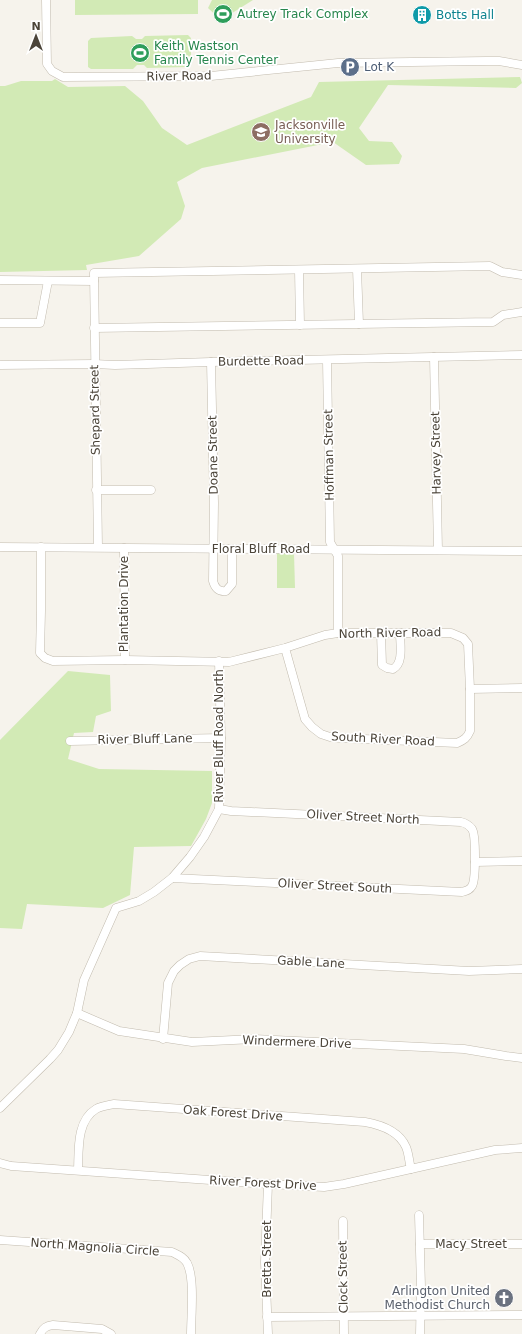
<svg xmlns="http://www.w3.org/2000/svg" width="522" height="1334" font-family="'DejaVu Sans',sans-serif">
	<style>
		.green { fill: #d2eab5 }
		.lines { fill: none; stroke-linecap: round; stroke-linejoin: round }
		.minor-casing { stroke: #c2bbae; stroke-width: 9 }
		.minor { stroke: #fff; stroke-width: 8 }
		.labels { text-anchor: middle; dominant-baseline: central; stroke-width: 3.5; stroke-linejoin: round; paint-order: stroke }
		.leisure-label { font-size: 12px; fill: #27864d; stroke: #fff; text-anchor: start }
		.culture-label { font-size: 12px; fill: #0d838f; stroke: #fff; text-anchor: start }
		.service-label { font-size: 12px; fill: #4e5e75; stroke: #fff; text-anchor: start }
		.street-label { font-size: 12px; fill: #4b4439; stroke: #fff }
		.education-label { font-size: 12px; fill: #785e54; stroke: #fff; text-anchor: start }
		.worship-label { font-size: 12px; fill: #5b616d; stroke: #fff; text-anchor: end }
	</style>
	<rect width="100%" height="100%" fill="#f6f3ec"/>
	<g class="green">
		<polygon points="75,0 198,0 198,14 75,15"/>
		<polygon points="212,0 253,0 221,20 208,8"/>
		<polygon points="188,35 191,38 191,65 188,67 147,68 144,65 137,65 133,69 91,69 88,67 88,41 91,38 132,36 136,39 142,39 145,36"/>
		<polygon points="520,77 522,83 516,88 388,85 359,128 369,141 392,142 402,156 399,164 366,165 333,142 202,168 177,182 185,206 181,219 139,256 86,265 87,270 0,272 0,86 5,86 21,81 52,81 55,79 68,87 125,86 143,101 162,128 187,145 311,97 319,82"/>
		<polygon points="277,553 294,553 295,588 277,588"/>
		<polygon points="68,671 110,675 111,711 96,716 93,732 74,733 68,759 99,769 212,771 212,803 206,819 191,846 134,847 130,895 103,908 27,904 22,929 0,928 0,740"/>
	</g>
	<g class="lines">
		<g class="minor-casing">
			<g id="minor">
				<polyline points="46,0 47,64 52,71 63,77 211,76 338,63 486,61 499,61 522,65"/>
				<polyline points="357,269 359,324"/>
				<polyline points="299,270 300,325"/>
				<polyline points="0,280 94,281"/>
				<polyline points="0,323 40,323 48,281"/>
				<polyline points="94,328 493,322 503,315 522,312"/>
				<polyline points="434,357 438,550"/>
				<polyline points="327,360 330,542 338,556 338,633"/>
				<path d="M211,362L214,503L213,581C215,588 218,592 226,591L232,584V549"/>
				<polyline points="0,365 94,364 115,365 211,362 522,355"/>
				<polyline points="96,490 151,490"/>
				<polyline points="0,547 522,551"/>
				<path d="M41,547V611L40,653L45,658L53,661L125,660L229,662L285,648L325,635L338,633H451L463,638L468,644L470,689V731C467,738 464,740 457,743L340,738L330,737L321,734L312,727L305,719L285,648"/>
				<polyline points="98,547 94,273 490,266 502,272 522,275"/>
				<polyline points="124,548 125,660"/>
				<path d="M381,633L382,665L387,668L393,669C404,663 400,644 400,633"/>
				<polyline points="470,689 522,688"/>
				<polyline points="70,741 221,738"/>
				<polyline points="475,862 522,861"/>
				<path d="M172,878L462,892C466,891 470,890 472,886C476,879 476,835 472,829C469,825 465,823 461,822L231,811L219,809"/>
				<polyline points="77,1013 119,1031 192,1042 254,1039 464,1049 506,1056 522,1058"/>
				<polyline points="163,1039 168,983 174,971 180,965 189,959 200,956 469,971 522,969"/>
				<polyline points="0,1108 50,1059 58,1050 69,1032 77,1013 84,980 116,908 139,901 154,892 172,878 190,857 204,837 219,809 221,738 219,661"/>
				<polyline points="0,1163 11,1166 268,1184 324,1187 344,1184 495,1150 522,1148"/>
				<path d="M78,1170C79,1151 76,1121 96,1109C101,1106 108,1105 114,1104L365,1122C382,1125 399,1131 406,1147C409,1154 409,1162 411,1169"/>
				<polyline points="419,1215 421,1287 420,1334"/>
				<polyline points="343,1221 344,1334"/>
				<path d="M0,1240L172,1252C178,1255 184,1257 187,1263C195,1278 191,1316 191,1334"/>
				<polyline points="420,1244 522,1244"/>
				<polyline points="267,1317 522,1315"/>
				<path d="M40,1334C43,1328 46,1326 53,1325L102,1329L111,1334"/>
				<polyline points="268,1334 265,1262 268,1184"/>
			</g>
		</g>
		<use href="#minor" class="minor"/>
	</g>
	<defs>
		<g id="stadium-disc" transform="scale(1)"><circle r="9.5" fill="#2e9e5b" stroke="#fff"/><path d="M0-5a6.5 5 0 1 0 0 10a6.5 5 0 1 0 0-10ZM-3.5-1.8h7v3.6h-7Z" fill="#fff"/></g>
		<g id="building-disc" transform="scale(1)"><circle r="9.5" fill="#0f9aa8" stroke="#fff"/><path d="M-4-6H4V6H1V3H-1V6H-4ZM-2.5-4.3h1.7v1.8h-1.7ZM.8-4.3h1.7v1.8H.8ZM-2.5-1h1.7V.8h-1.7ZM.8-1h1.7V.8H.8Z" fill="#fff"/></g>
		<g id="parking-disc" transform="scale(1)"><circle r="9.5" fill="#5c6f8a" stroke="#fff"/><path d="M-3.5-5.5H1a3.5 3.5 0 0 1 0 7H-1V5.5H-3.5ZM-1-3.4V-.6H.8a1.4 1.4 0 0 0 0-2.8Z" fill="#fff"/></g>
		<g id="university-disc" transform="scale(1)"><circle r="9.5" fill="#8d6e63" stroke="#fff"/><path d="M0-5L7-2L0 1L-7-2ZM-4 1L0 2.5L4 1V4Q0 6-4 4Z" fill="#fff"/></g>
		<g id="church-disc" transform="scale(1)"><circle r="9.5" fill="#6b7280" stroke="#fff"/><path d="M-1.2-6h2.4v3.5h3.3v2.4h-3.3V6h-2.4V-.1h-3.3v-2.4h3.3Z" fill="#fff"/></g>
	</defs>
	<g fill-rule="evenodd">
		<use href="#stadium-disc" x="223" y="14"/>
		<use href="#building-disc" x="422" y="15"/>
		<use href="#stadium-disc" x="140" y="53"/>
		<use href="#parking-disc" x="350" y="67"/>
		<use href="#university-disc" x="261" y="132"/>
		<use href="#church-disc" x="504" y="1298"/>
	</g>
	<g class="labels">
		<g class="leisure-label">
			<text x="237" y="14">Autrey Track Complex</text>
			<text x="154" y="46">Keith Wastson<tspan x="154" dy="14">Family Tennis Center</tspan></text>
		</g>
		<g class="culture-label">
			<text x="436" y="15">Botts Hall</text>
		</g>
		<g class="service-label">
			<text x="364" y="67">Lot K</text>
		</g>
		<g class="street-label">
			<text transform="translate(179 76) rotate(-1)">River Road</text>
			<text transform="translate(261 361) rotate(-1)">Burdette Road</text>
			<text transform="translate(95 410) rotate(-91)">Shepard Street</text>
			<text transform="translate(436 453) rotate(-91)">Harvey Street</text>
			<text transform="translate(213 455) rotate(-91)">Doane Street</text>
			<text transform="translate(329 455) rotate(-91)">Hoffman Street</text>
			<text x="261" y="549">Floral Bluff Road</text>
			<text transform="translate(124 604) rotate(-90)">Plantation Drive</text>
			<text transform="translate(390 633) rotate(-1)">North River Road</text>
			<text transform="translate(219 736) rotate(-90)">River Bluff Road North</text>
			<text transform="translate(145 739) rotate(-1)">River Bluff Lane</text>
			<text transform="translate(383 739) rotate(3)">South River Road</text>
			<text transform="translate(363 817) rotate(3)">Oliver Street North</text>
			<text transform="translate(335 886) rotate(3)">Oliver Street South</text>
			<text transform="translate(311 962) rotate(3)">Gable Lane</text>
			<text transform="translate(297 1042) rotate(2)">Windermere Drive</text>
			<text transform="translate(233 1113) rotate(4)">Oak Forest Drive</text>
			<text transform="translate(263 1183) rotate(3)">River Forest Drive</text>
			<text x="471" y="1244">Macy Street</text>
			<text transform="translate(95 1247) rotate(4)">North Magnolia Circle</text>
			<text transform="translate(267 1259) rotate(-90)">Bretta Street</text>
			<text transform="translate(343 1277) rotate(-91)">Clock Street</text>
		</g>
		<g class="education-label">
			<text x="275" y="125">Jacksonville<tspan x="275" dy="14">University</tspan></text>
		</g>
		<g class="worship-label">
			<text x="490" y="1291">Arlington United<tspan x="490" dy="14">Methodist Church</tspan></text>
		</g>
	</g>
	<g transform="translate(36 36)" stroke="#ffffff" stroke-width="3" paint-order="stroke">
	<path d="M0-3L7 15L0 10L-7 15Z" fill="#4b4439"/>
	<text y="-6" font-size="11" font-weight="bold" text-anchor="middle" fill="#4b4439">N</text>
	</g>
</svg>
